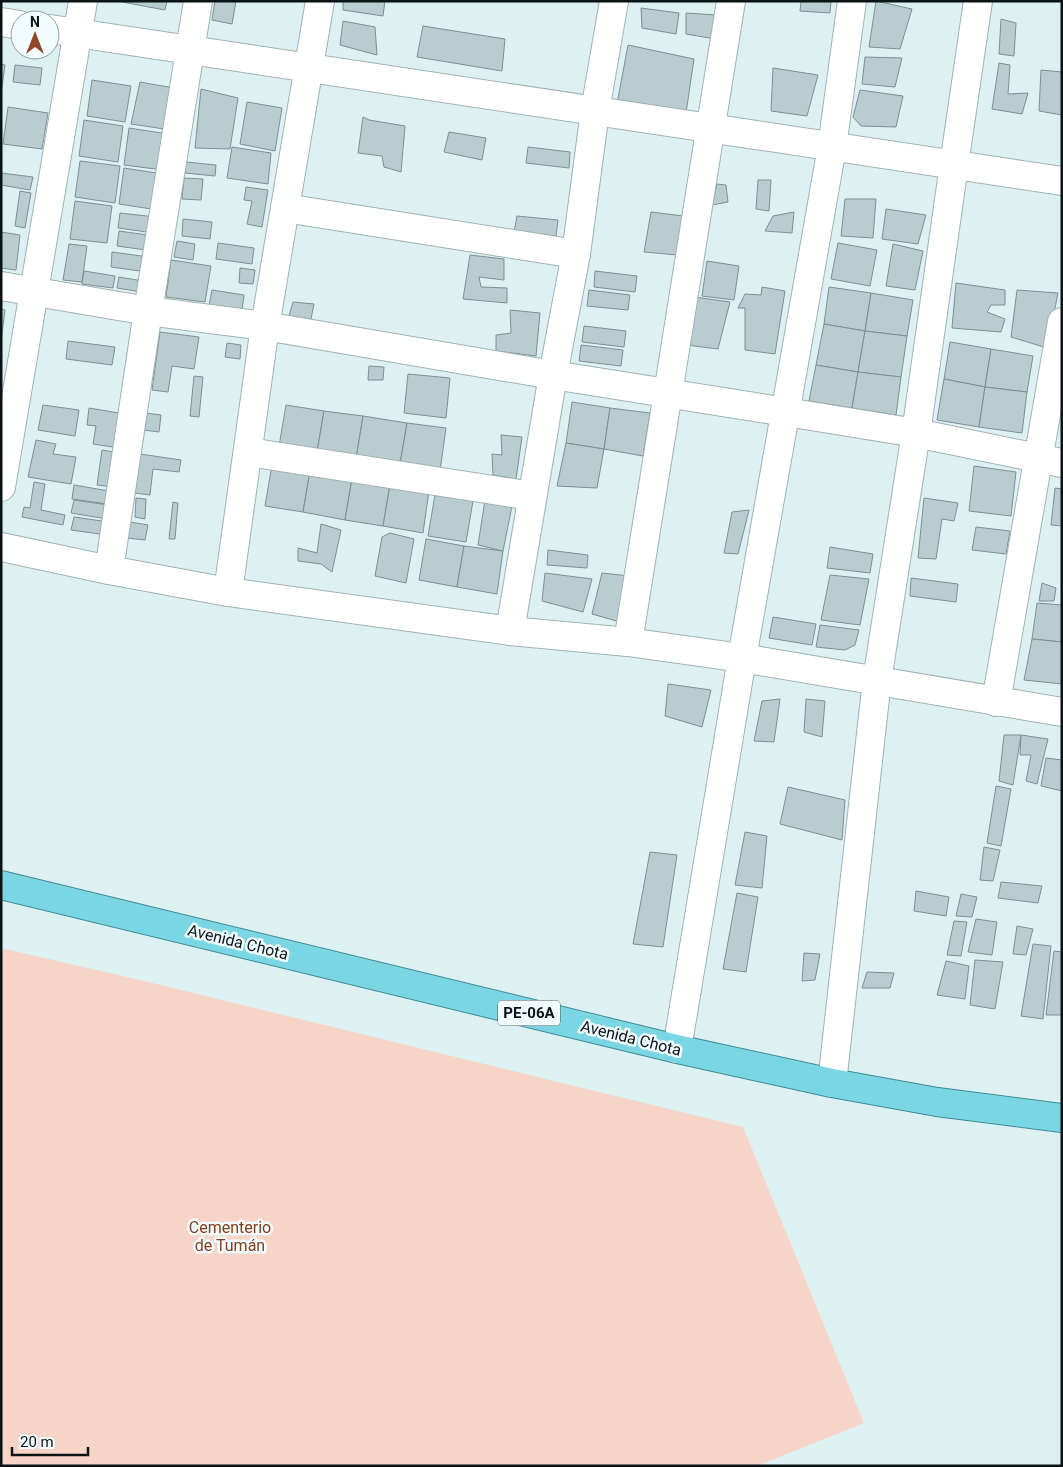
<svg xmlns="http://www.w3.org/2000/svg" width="1063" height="1467" font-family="Roboto,sans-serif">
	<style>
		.green { fill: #f6d5c8 }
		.building { fill: #b9cccf; stroke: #7d8f92 }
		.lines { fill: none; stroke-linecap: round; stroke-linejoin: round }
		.minor-casing { stroke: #9fb2b5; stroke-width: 30 }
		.trunk-casing { stroke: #3e8b95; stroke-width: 30 }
		.minor { stroke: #fff; stroke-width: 28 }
		.trunk { stroke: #7ad6e2; stroke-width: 28 }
		.labels { text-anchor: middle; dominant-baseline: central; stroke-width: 5; stroke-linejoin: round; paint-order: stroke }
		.shield { fill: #f0fcfe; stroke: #50595a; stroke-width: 1 }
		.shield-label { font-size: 15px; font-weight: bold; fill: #0c1314 }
		.street-label { font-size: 16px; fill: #0c1314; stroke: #f0fcfe }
		.park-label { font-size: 16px; fill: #853d1a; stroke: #f0fcfe }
	</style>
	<rect width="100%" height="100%" fill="#ddf1f3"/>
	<polygon class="green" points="1,948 140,980 743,1127 864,1423 757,1466 1,1466"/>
	<g class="building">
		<polygon points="117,1 167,1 165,10"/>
		<polygon points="215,1 236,1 232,24 212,20"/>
		<polygon points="343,1 385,1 383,16 343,10"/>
		<polygon points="801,1 831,1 830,13 800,11"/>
		<polygon points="876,1 912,9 900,49 869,47"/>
		<polygon points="641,8 679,13 676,34 642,28"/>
		<polygon points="686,13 717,15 715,39 686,34"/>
		<polygon points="1001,19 1016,23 1014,56 999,54"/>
		<polygon points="343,21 375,27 377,55 340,45"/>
		<polygon points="423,26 505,39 502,71 417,57"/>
		<polygon points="628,45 694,59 686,113 617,104"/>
		<polygon points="865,57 902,58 895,87 862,84"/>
		<polygon points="999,63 1010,65 1008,94 1028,93 1022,114 992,109"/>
		<polygon points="1,64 5,65 1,94"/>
		<polygon points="15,65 42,68 40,85 13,82"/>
		<polygon points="773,68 818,75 807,116 771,111"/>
		<polygon points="1041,70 1062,72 1062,115 1039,111"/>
		<polygon points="92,80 131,86 125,122 87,116"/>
		<polygon points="140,82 174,88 171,130 131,124"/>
		<polygon points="201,89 238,98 230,149 195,148"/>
		<polygon points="860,90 903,96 896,127 861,126 853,117"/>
		<polygon points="247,102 282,108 275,151 240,144"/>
		<polygon points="8,107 48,113 42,149 3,144"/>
		<polygon points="363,117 369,120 405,126 401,172 384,167 382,156 358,153"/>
		<polygon points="84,120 123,126 118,162 79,156"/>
		<polygon points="129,128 168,134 163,170 124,165"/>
		<polygon points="449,132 486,138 482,160 444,152"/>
		<polygon points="232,147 271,153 268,184 227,178"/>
		<polygon points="528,147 570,152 569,168 526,163"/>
		<polygon points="80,161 120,166 115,203 75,197"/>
		<polygon points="186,162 216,165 215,176 185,173"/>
		<polygon points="124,168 163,174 158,210 119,204"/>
		<polygon points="1,173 33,177 30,190 1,185"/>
		<polygon points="184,178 203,179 201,200 182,199"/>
		<polygon points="758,180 771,180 769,211 756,209"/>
		<polygon points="717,184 726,185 728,202 712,205"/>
		<polygon points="246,187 268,190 262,227 247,224 252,201 244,200"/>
		<polygon points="20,191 31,193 25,228 15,226"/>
		<polygon points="845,199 876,199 873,238 841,236"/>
		<polygon points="75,201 112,206 107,243 70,239"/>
		<polygon points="886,209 926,215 918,244 882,239"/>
		<polygon points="651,212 683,216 678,255 644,252"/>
		<polygon points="794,212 792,233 765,231 773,216"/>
		<polygon points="120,213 156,217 154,233 118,228"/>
		<polygon points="517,216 558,220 556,236 514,232"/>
		<polygon points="183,219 212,222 210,239 182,236"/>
		<polygon points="119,231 155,236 153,251 117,246"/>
		<polygon points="1,232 20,235 16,270 1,268"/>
		<polygon points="177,241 195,244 193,260 174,257"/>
		<polygon points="218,243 254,248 252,264 216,259"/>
		<polygon points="838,243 877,250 870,286 831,279"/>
		<polygon points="69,244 87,246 82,282 63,280"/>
		<polygon points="893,244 923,251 915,290 886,286"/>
		<polygon points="112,252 149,257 147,272 111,267"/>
		<polygon points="470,255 504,259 504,280 479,277 481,287 507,288 507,303 463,299"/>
		<polygon points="171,260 211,266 205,302 166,297"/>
		<polygon points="707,261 739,266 734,300 702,296"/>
		<polygon points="240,268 255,270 253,284 239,283"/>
		<polygon points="84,271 115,276 113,288 82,284"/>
		<polygon points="595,271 637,276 635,292 594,287"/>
		<polygon points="119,277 143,281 142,292 117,288"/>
		<polygon points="956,283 1005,290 1005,305 991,305 987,312 1005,319 1001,332 952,328"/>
		<polygon points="762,287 785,291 775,354 745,350 745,308 738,308 745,294 761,295"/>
		<polygon points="829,287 871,293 865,331 824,324"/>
		<polygon points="212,290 244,295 242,311 209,306"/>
		<polygon points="589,290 630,295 628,310 587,306"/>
		<polygon points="1017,290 1058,293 1047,348 1011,337"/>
		<polygon points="871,293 913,300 907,336 865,331"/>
		<polygon points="695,297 730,302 718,349 686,345"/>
		<polygon points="293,302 314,304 311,319 289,316"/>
		<polygon points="1,309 5,310 1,342"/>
		<polygon points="510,310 540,313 536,356 496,351 496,335 511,333"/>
		<polygon points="824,324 865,331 858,372 816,365"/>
		<polygon points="584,326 626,331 624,347 582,342"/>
		<polygon points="865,331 907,336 901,377 858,372"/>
		<polygon points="160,332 199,337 194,369 172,366 168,392 152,390"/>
		<polygon points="68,341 115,347 112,365 66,359"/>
		<polygon points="950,342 991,349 985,387 944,379"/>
		<polygon points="227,343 241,345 240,359 225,357"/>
		<polygon points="581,345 623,350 621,366 579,361"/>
		<polygon points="991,349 1033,356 1027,392 985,387"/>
		<polygon points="816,365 858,372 852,408 809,401"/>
		<polygon points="369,366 384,367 383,380 368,380"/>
		<polygon points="858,372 901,377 896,415 852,408"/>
		<polygon points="408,374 450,378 446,418 404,413"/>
		<polygon points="194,376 203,377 199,417 190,416"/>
		<polygon points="944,379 985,387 979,427 937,420"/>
		<polygon points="985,387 1027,392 1022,433 979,427"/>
		<polygon points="572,402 610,408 604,449 566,443"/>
		<polygon points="43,405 79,410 75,436 38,430"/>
		<polygon points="286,405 324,411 317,452 279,446"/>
		<polygon points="89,408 125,414 119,448 93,444 96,426 87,425"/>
		<polygon points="610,408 650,413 643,456 604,449"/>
		<polygon points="324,411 363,416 356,459 317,452"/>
		<polygon points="145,413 161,415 159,432 143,430"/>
		<polygon points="363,416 407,423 400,464 356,459"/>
		<polygon points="407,423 446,428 440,471 400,464"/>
		<polygon points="501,435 522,437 516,479 493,475 492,454 502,455"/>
		<polygon points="36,440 56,444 53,454 76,457 71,484 28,477"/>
		<polygon points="566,443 604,449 597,488 557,486"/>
		<polygon points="102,450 119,453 114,487 97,485"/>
		<polygon points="140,454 181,460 179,472 153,469 150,495 135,493"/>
		<polygon points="272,465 310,471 303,512 265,506"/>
		<polygon points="974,466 1016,472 1011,516 969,511"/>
		<polygon points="310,471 352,479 345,520 303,512"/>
		<polygon points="352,479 390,485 383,526 345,520"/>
		<polygon points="34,482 45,484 41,510 65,515 63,525 22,517 24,507 30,508"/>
		<polygon points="74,485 109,491 107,504 72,499"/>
		<polygon points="390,485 429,491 423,533 383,526"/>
		<polygon points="1055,488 1062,489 1062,526 1051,525"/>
		<polygon points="435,495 473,501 466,542 428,536"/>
		<polygon points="136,498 146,499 145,519 135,517"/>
		<polygon points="924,498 958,503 954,521 942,519 936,559 918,558"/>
		<polygon points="74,500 109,505 107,519 71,513"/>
		<polygon points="485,500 512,506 503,551 478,545"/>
		<polygon points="173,502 178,503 175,539 169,539"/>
		<polygon points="749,510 738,554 724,553 732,512"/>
		<polygon points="74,517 109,522 107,535 71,530"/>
		<polygon points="130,522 148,525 145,540 127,538"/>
		<polygon points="321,524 341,530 332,572 321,564 298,561 298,548 317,553"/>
		<polygon points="976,527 1010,531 1006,554 972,550"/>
		<polygon points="390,533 414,539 406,583 375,576 382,537"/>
		<polygon points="426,539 464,546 457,587 419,580"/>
		<polygon points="464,546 503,551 497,594 457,587"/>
		<polygon points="830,547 873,554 870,573 827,568"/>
		<polygon points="548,550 588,555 587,568 547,565"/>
		<polygon points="545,573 592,579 583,612 542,601"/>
		<polygon points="602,573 629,576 620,622 592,614"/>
		<polygon points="830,575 869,579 860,625 821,620"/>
		<polygon points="911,578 958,584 956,602 910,596"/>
		<polygon points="1042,583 1056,588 1054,601 1039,601"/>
		<polygon points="1037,603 1062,605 1062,642 1032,639"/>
		<polygon points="773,617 816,624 812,645 769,638"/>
		<polygon points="820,625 859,630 855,645 845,650 816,647"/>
		<polygon points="1032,639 1062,642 1062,684 1024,680"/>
		<polygon points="668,684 711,690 702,727 665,716"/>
		<polygon points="780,699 774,742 754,741 762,701"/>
		<polygon points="806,699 825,701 822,737 804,732"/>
		<polygon points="1004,735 1021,735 1013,785 999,781"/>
		<polygon points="1021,735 1048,739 1037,784 1026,781 1031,755 1020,755"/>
		<polygon points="1046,758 1062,760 1062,791 1041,786"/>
		<polygon points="996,786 1011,789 1001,846 987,843"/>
		<polygon points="788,787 845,800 842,840 780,824"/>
		<polygon points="745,832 767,836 762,888 735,885"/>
		<polygon points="984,847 1000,850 993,881 980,880"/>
		<polygon points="650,852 677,855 663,947 633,944"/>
		<polygon points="1001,882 1042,886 1038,903 998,898"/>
		<polygon points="916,891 949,897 946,916 914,911"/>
		<polygon points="737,893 758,897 746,972 723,969"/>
		<polygon points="961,894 977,897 972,917 956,916"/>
		<polygon points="976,919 997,922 992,955 968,952"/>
		<polygon points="954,921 967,922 961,956 947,955"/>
		<polygon points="1017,926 1033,929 1026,955 1013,954"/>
		<polygon points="1033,944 1051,946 1043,1019 1021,1016"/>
		<polygon points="1054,951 1062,952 1062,1015 1046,1015"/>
		<polygon points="804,953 820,954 815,980 802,981"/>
		<polygon points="975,960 1003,962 995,1009 970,1005"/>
		<polygon points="946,961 969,966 965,999 937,995"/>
		<polygon points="867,972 894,973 890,988 862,988"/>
	</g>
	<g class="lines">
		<g class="minor-casing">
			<g id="minor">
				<polyline points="1,22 20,25"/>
				<polyline points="50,29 1062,181"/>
				<polyline points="285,208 576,254"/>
				<polyline points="1,286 148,311 265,326 553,375 786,412 916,433 1062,463"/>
				<polyline points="248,452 532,496"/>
				<polyline points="1,487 83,1"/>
				<polyline points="1,547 109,570 228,592 510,631 628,642 742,658 1062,712"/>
				<polyline points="109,570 148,311 198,1"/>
				<polyline points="228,592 265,326 320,1"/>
				<polyline points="510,631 553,375 576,254 595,111 614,1"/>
				<polyline points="628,642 731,1"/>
				<polyline points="996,702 1062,322"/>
				<polyline points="677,1049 742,658 832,147 852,1"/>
				<polyline points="832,1083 877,680 916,433 954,165 978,1"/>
			</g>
		</g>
		<g class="trunk-casing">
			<polyline id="trunk" points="1,885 677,1049 832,1083 937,1102 1062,1118"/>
		</g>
		<use href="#minor" class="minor"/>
		<use href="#trunk" class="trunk"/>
	</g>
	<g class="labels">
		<rect class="shield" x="498" y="1000.5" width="62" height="25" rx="4"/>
		<g class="shield-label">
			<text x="529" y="1013">PE-06A</text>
		</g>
		<g class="street-label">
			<text transform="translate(238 942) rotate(14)">Avenida Chota</text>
			<text transform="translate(631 1038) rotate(14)">Avenida Chota</text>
		</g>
		<g class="park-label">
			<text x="230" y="1227">Cementerio<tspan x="230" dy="18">de Tumán</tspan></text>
		</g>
	</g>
	<rect width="1063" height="1467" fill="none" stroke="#0c1314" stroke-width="5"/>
	<g transform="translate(35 35)"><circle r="24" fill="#f0fcfe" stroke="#959fa0"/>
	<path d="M0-4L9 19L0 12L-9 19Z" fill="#914827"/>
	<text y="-8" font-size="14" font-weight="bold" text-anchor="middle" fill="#0c1314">N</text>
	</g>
	<path d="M12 1447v8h76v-8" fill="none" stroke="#0c1314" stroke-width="2.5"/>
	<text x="20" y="1447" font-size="15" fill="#0c1314" stroke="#f0fcfe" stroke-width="4" paint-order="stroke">20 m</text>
</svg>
